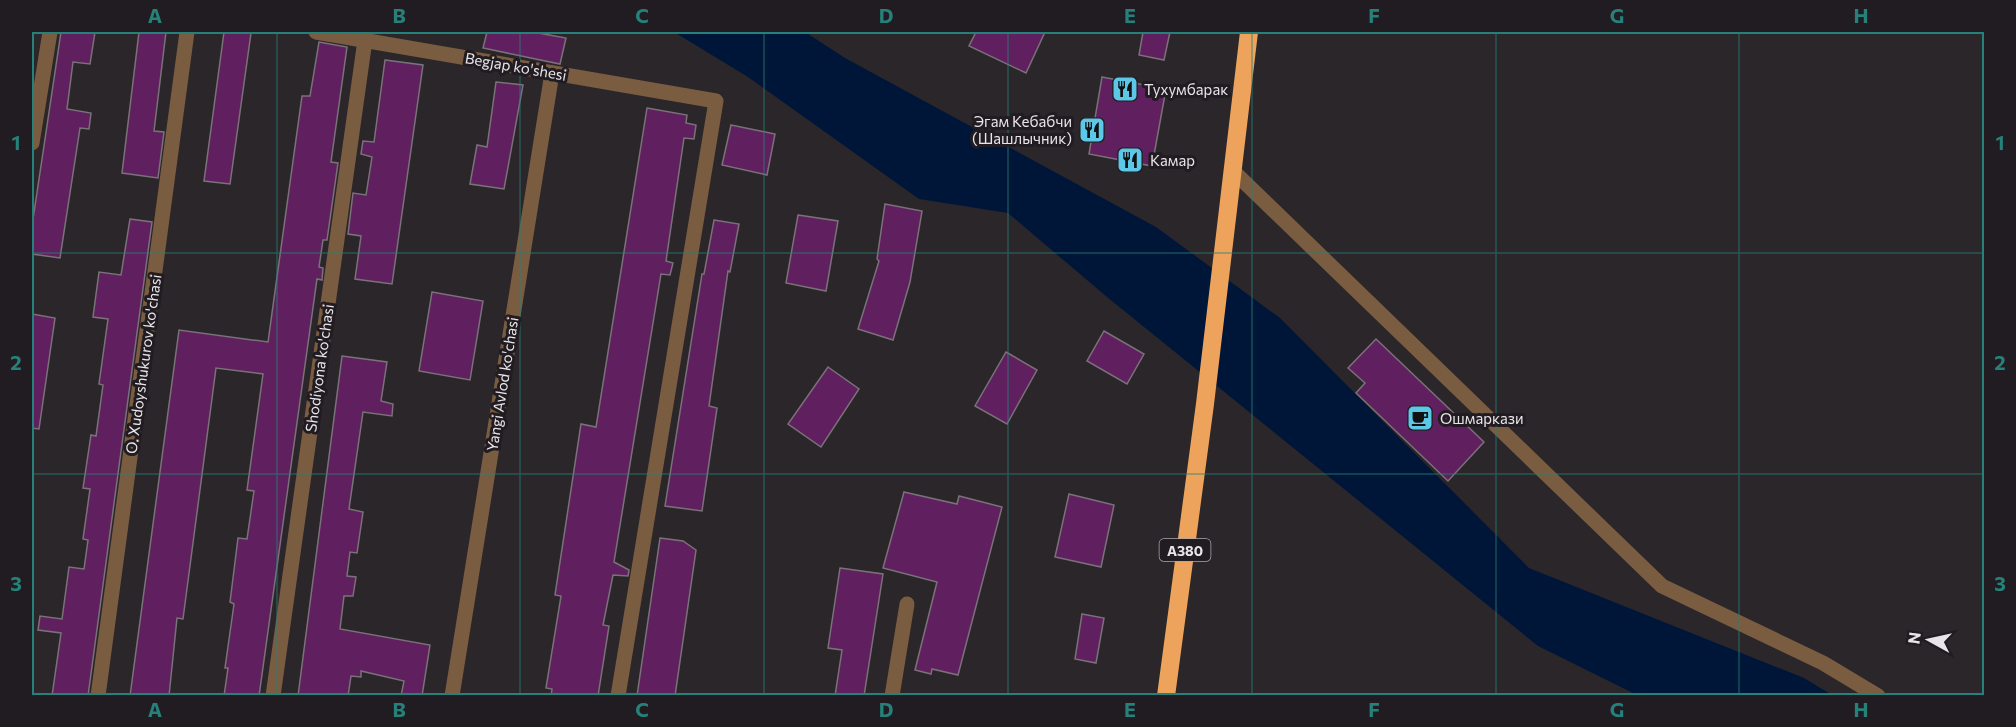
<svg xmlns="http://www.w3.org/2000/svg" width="2016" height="727" font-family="Commissioner,sans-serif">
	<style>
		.water { fill: #001639 }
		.building { fill: #60205f; stroke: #797278; stroke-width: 1.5 }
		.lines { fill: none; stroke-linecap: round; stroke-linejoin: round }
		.minor { stroke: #7a5c41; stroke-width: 15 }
		.highway { stroke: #eda35b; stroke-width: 18 }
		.grid { fill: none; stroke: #25817a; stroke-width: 1.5; stroke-opacity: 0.55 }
		.labels { text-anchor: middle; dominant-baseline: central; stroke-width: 6; stroke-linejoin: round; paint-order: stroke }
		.shield { fill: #211c21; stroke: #aca8ac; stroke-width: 1.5 }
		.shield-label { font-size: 14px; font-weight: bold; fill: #e8e4e7 }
		.street-label { font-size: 15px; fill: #e8e4e7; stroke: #211c21 }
		.poi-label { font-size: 15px; fill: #e8e4e7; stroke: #211c21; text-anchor: start }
		.neatline { fill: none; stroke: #25817a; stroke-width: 2 }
		.grid-label { font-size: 20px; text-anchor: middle; font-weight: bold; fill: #25817a }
	</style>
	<rect width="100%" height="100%" fill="#2b262a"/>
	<polygon class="water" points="674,32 805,32 845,58 1156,227 1280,318 1529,568 1804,678 1832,695 1637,695 1538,646 1107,297 1008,213 919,199 748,77"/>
	<g class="building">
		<polygon points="61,32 95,32 90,64 73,62 67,109 91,113 89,129 80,128 60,258 32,254 32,226"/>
		<polygon points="139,32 166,32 154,131 164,132 158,178 122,173"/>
		<polygon points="224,32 251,33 230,184 204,181"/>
		<polygon points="487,32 533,32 566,38 560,64 483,48"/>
		<polygon points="976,32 1045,32 1026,73 969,46"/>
		<polygon points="1143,32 1170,32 1164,60 1139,55"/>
		<polygon points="319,42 347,47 331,162 338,163 327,240 323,240 319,267 323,268 322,280 317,279 259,696 224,696 228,668 225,668 234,604 230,602 238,538 247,539 254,491 247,490 263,374 216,368 183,619 177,618 169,696 130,696 179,330 268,342 302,96 310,96"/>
		<polygon points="385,60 423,65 392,284 355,279 361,236 348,234 353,193 366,195 372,157 361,154 363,141 374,142"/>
		<polygon points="1102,77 1166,89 1152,166 1089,154"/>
		<polygon points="496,82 523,85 504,189 470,184 477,145 487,147"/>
		<polygon points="647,108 687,115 686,123 696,125 694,139 684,138 666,261 673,263 670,275 661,274 614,562 629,570 628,576 613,575 603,625 609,626 598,696 551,696 552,689 546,688 561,596 555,595 581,424 596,427"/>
		<polygon points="731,125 775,134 767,175 722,165"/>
		<polygon points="885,204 922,211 910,282 893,340 858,329 879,261 877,259"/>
		<polygon points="798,215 838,221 826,291 786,283"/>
		<polygon points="130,219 152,222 88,696 52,696 61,633 38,630 40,616 62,619 69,567 84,569 88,540 83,539 90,489 83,488 91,435 96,436 103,385 99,384 108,319 93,317 99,272 121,275"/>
		<polygon points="714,220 739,224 730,272 728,271 709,406 717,408 702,511 665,506 702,274 704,274"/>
		<polygon points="432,292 483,301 470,380 419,371"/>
		<polygon points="32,314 55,318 39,429 32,428"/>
		<polygon points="1104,331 1144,354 1127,384 1087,361"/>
		<polygon points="1376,339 1484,442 1448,481 1356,393 1365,383 1348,368"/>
		<polygon points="1006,352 1037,370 1007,424 975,406"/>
		<polygon points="342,356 387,362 381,401 393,404 392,416 363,412 349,509 363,512 357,553 350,552 347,576 356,577 353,596 344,596 340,629 430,645 422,696 401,696 404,681 361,671 361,677 351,676 348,696 298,696"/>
		<polygon points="828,367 859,389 821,447 788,424"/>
		<polygon points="904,492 957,504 959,496 1002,507 958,675 932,669 931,674 915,670 937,582 883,568"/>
		<polygon points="1069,494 1114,505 1101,567 1055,557"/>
		<polygon points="660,538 683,541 696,550 675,696 637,696"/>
		<polygon points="840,568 883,574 864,696 835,696 842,650 828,648"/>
		<polygon points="1082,614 1104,618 1096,663 1075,659"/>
	</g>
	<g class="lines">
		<g class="minor">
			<polyline points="316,32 716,101 618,696"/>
			<polyline points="32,143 50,32"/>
			<polyline points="1233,171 1662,586 1823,663 1878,696"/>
			<polyline points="98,696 187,32"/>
			<polyline points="273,696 365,40"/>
			<polyline points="452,696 552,73"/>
			<polyline points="892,696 907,604"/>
		</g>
		<polyline class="highway" points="1166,696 1205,404 1249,32"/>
	</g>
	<path class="grid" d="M277,32V696M520,32V696M764,32V696M1008,32V696M1252,32V696M1496,32V696M1739,32V696M32,253H1984M32,474H1984"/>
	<defs>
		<g id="restaurant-square" transform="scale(1.35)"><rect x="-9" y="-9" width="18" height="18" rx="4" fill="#5cc7e7" stroke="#211c21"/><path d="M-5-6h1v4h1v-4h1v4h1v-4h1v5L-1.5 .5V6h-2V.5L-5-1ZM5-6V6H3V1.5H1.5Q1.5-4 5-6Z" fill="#111"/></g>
		<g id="cafe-square" transform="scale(1.35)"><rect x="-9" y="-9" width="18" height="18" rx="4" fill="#5cc7e7" stroke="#211c21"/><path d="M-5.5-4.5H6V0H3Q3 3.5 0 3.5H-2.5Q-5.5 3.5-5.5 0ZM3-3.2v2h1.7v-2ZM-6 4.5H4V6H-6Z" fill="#111"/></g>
	</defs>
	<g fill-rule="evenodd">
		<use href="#restaurant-square" x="1125" y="89"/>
		<use href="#restaurant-square" x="1092" y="130"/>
		<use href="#restaurant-square" x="1130" y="160"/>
		<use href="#cafe-square" x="1420" y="418"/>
	</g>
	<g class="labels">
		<rect class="shield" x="1159.5" y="539" width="51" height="22" rx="4.5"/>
		<g class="shield-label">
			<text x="1185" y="550">A380</text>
		</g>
		<g class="street-label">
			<text transform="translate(516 66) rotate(10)">Begjap ko'shesi</text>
			<text transform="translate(143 364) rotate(-82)">O. Xudoyshukurov ko'chasi</text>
			<text transform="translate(319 368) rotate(-82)">Shodiyona ko'chasi</text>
			<text transform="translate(502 384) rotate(-81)">Yangi Avlod ko'chasi</text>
		</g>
		<g class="poi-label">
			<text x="1144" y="89">Тухумбарак</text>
			<text x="1072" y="121" text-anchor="end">Эгам Кебабчи<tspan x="1072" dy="17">(Шашлычник)</tspan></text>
			<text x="1150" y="160">Камар</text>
			<text x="1440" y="418">Ошмаркази</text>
		</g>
	</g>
	<rect width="2016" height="727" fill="none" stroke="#211c21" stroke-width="66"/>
	<g transform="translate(1929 640) rotate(278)" stroke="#211c21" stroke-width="4.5" paint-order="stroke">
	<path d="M0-4.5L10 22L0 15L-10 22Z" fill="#e8e4e7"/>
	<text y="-9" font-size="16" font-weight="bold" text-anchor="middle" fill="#e8e4e7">N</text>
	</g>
	<rect x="33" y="33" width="1950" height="661" class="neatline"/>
	<g class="grid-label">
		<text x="155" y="23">A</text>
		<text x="399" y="23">B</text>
		<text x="642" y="23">C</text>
		<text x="886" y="23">D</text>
		<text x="1130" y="23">E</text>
		<text x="1374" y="23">F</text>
		<text x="1617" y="23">G</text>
		<text x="1861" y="23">H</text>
		<text x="16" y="150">1</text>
		<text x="2000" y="150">1</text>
		<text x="16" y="370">2</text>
		<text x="2000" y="370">2</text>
		<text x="16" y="591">3</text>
		<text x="2000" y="591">3</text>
		<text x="155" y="717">A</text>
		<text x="399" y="717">B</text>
		<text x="642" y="717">C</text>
		<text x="886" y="717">D</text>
		<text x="1130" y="717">E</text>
		<text x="1374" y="717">F</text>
		<text x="1617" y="717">G</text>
		<text x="1861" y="717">H</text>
	</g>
</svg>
